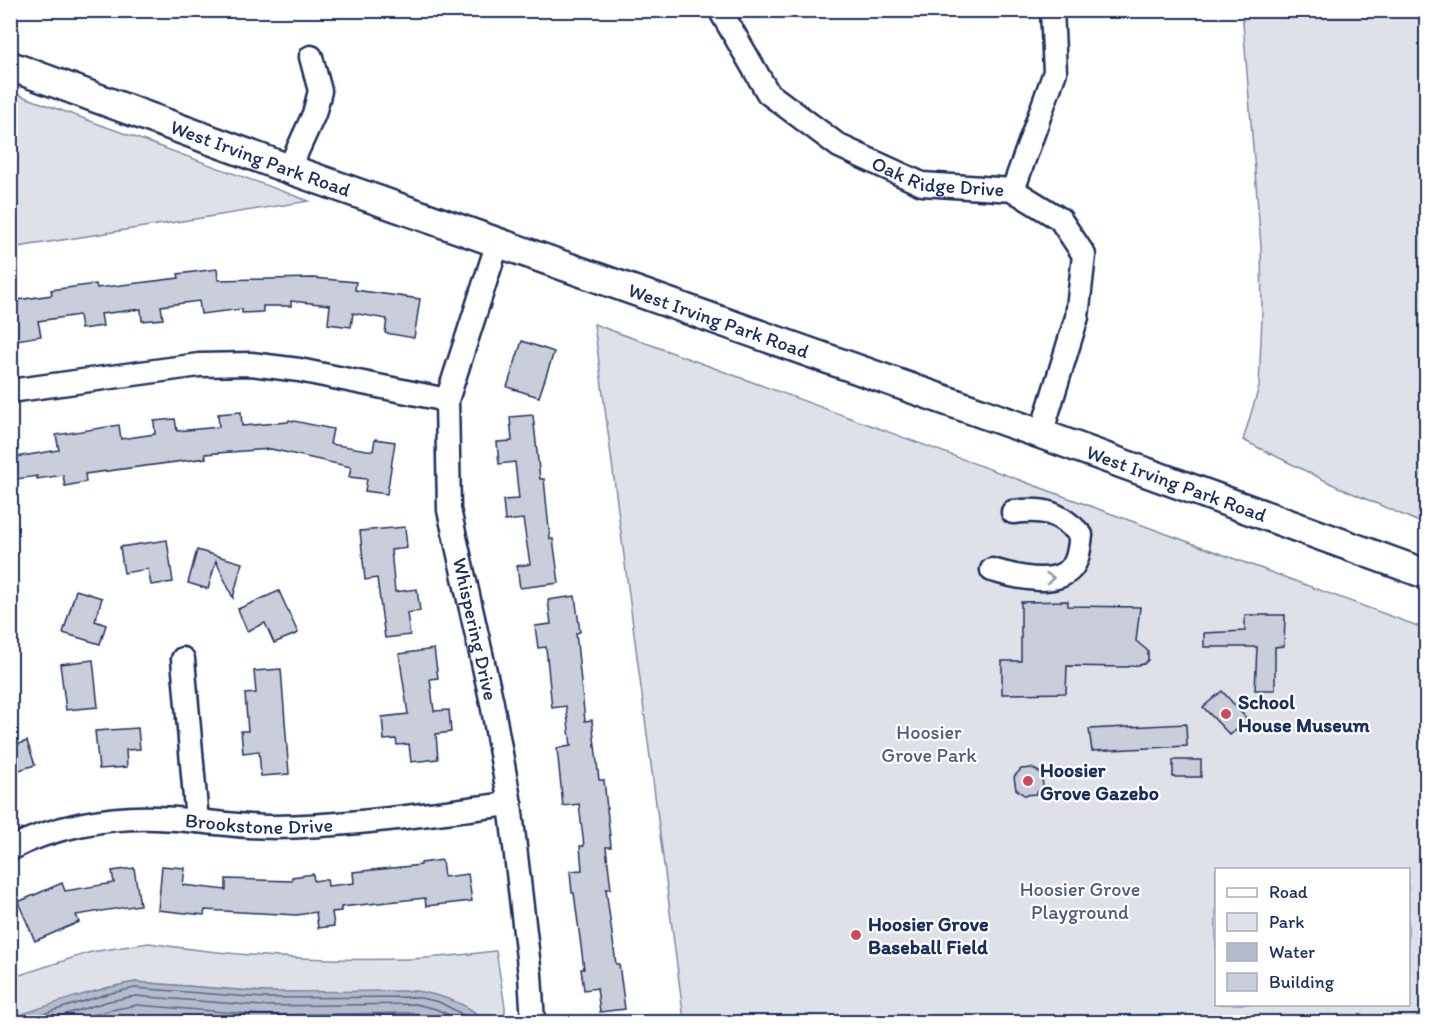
<svg xmlns="http://www.w3.org/2000/svg" width="1437" height="1033" font-family="Itim,sans-serif">
	<style>
		.green { fill: #dee1e7; stroke: #7c88a2; stroke-width: 1.5; fill-rule: evenodd }
		.water { fill: #b5bbca; stroke: #77839f; stroke-width: 1.5 }
		.lines { fill: none; stroke-linecap: round; stroke-linejoin: round }
		.shore { stroke: #596789; stroke-width: 1.5 }
		.building { fill: #caceda; stroke: #1b2f5e; stroke-width: 1.5 }
		.minor-casing { stroke: #1b2f5e; stroke-width: 27 }
		.major-casing { stroke: #1b2f5e; stroke-width: 33 }
		.minor { stroke: #fff; stroke-width: 22 }
		.major { stroke: #fff; stroke-width: 28 }
		.oneway { stroke: #8d97ae }
		.poi-dot { fill: #d1495b; stroke: #fff; stroke-width: 2 }
		.labels { text-anchor: middle; dominant-baseline: central; stroke-width: 4.5; stroke-linejoin: round; paint-order: stroke }
		.street-label { font-size: 20px; fill: #1b2f5e; stroke: #fff }
		.poi-label { font-size: 20px; font-weight: bold; fill: #1b2f5e; stroke: #fff; text-anchor: start }
		.park-label { font-size: 20px; fill: #4c5c80; stroke: #fff }
	</style>
	<rect width="100%" height="100%" fill="#fff"/>
	<filter id="ink" filterUnits="userSpaceOnUse"><feTurbulence type="fractalNoise" baseFrequency=".0167" numOctaves="2"/><feDisplacementMap in="SourceGraphic" scale="12" xChannelSelector="R" yChannelSelector="G"/><feConvolveMatrix kernelMatrix="1 2 1 2 8 2 1 2 1" color-interpolation-filters="sRGB"/></filter>
	<g filter="url(#ink)">
		<g class="green">
			<polygon points="1242,11 1426,11 1426,525 1338,487 1243,440 1259,387 1262,316 1261,246"/>
			<polygon points="11,92 309,201 11,248"/>
			<path d="M594,324L1426,629V1022H562L561,1016L684,1020ZM1216,870H1408V1004H1216Z"/>
			<path d="M149,943C235,957 322,961 409,959C438,958 468,954 496,951L505,1007V1022H485L482,1019L263,992L135,982L106,988L11,1018L10,978L91,952Z"/>
		</g>
		<path class="water" d="M135,982L263,992L416,991C439,995 470,1003 485,1022H11V1018C52,1004 92,990 135,982Z"/>
		<g class="lines">
			<g class="shore">
				<polyline points="17,1022 107,994 135,988 263,998 416,997 439,1002 477,1022"/>
				<polyline points="40,1022 109,1001 136,996 262,1006 415,1004 436,1009 464,1022"/>
				<polyline points="68,1022 111,1010 137,1005 262,1015 414,1013 433,1017 444,1022"/>
			</g>
		</g>
		<g class="building">
			<polygon points="217,269 218,280 313,278 356,282 355,290 420,299 414,338 385,333 387,319 353,313 351,327 328,324 330,305 291,301 291,306 263,306 263,312 242,313 242,309 201,314 199,301 161,306 163,319 142,321 141,309 101,314 103,326 81,329 79,315 38,321 41,336 17,340 15,327 10,327 10,301 52,295 51,290 96,284 97,288 179,278 178,274"/>
			<polygon points="522,341 554,352 539,397 507,387"/>
			<polygon points="241,412 242,426 288,422 289,420 333,429 330,444 373,451 375,439 395,442 387,494 365,491 367,479 349,477 351,467 271,449 205,454 206,458 85,474 86,482 65,486 63,475 37,479 37,476 10,480 10,458 59,450 56,435 119,425 121,439 155,434 154,421 175,419 177,431 219,427 218,414"/>
			<polygon points="533,415 540,479 544,479 550,539 553,539 559,583 520,588 517,566 530,564 523,519 505,521 503,500 519,499 515,462 499,464 497,442 512,441 510,417"/>
			<polygon points="405,527 407,548 391,550 395,592 417,589 420,611 407,613 410,635 385,638 377,578 365,580 360,531"/>
			<polygon points="167,540 173,582 151,585 148,569 124,573 120,547"/>
			<polygon points="197,550 242,563 233,598 216,561 208,589 188,583"/>
			<polygon points="76,590 102,598 95,621 106,625 100,644 63,633"/>
			<polygon points="279,591 298,633 274,643 265,623 247,631 238,609"/>
			<polygon points="575,596 580,632 576,633 585,721 592,720 599,780 604,780 611,847 606,847 611,889 606,889 616,964 619,964 625,1009 600,1012 597,988 584,990 581,969 584,969 574,893 572,893 570,871 582,870 580,846 584,846 579,804 563,806 557,748 571,746 566,706 552,708 546,647 538,648 535,626 551,624 548,600"/>
			<polygon points="1068,601 1068,606 1140,607 1136,641 1148,651 1148,660 1144,664 1126,667 1067,666 1066,693 1002,694 1002,661 1021,661 1021,602"/>
			<polygon points="1245,615 1285,615 1284,646 1275,647 1275,690 1255,690 1257,647 1204,647 1204,633 1245,631"/>
			<polygon points="434,649 438,678 430,679 434,711 449,710 451,732 436,734 438,759 411,762 409,744 397,745 396,739 384,740 382,717 408,714 399,654"/>
			<polygon points="93,660 98,707 66,710 60,664"/>
			<polygon points="281,669 289,774 261,776 259,751 243,753 241,731 248,731 245,694 256,693 254,671"/>
			<polygon points="1222,691 1248,720 1230,735 1203,707"/>
			<polygon points="1186,724 1187,746 1092,751 1089,729"/>
			<polygon points="138,728 140,749 126,750 127,767 99,769 95,731"/>
			<polygon points="27,741 35,765 10,773 10,747"/>
			<rect x="1173" y="760" width="28" height="17"/>
			<polygon points="1032,768 1041,773 1043,786 1036,794 1024,795 1016,789 1014,777 1021,769"/>
			<polygon points="442,860 444,877 468,874 472,901 426,906 425,898 341,907 341,911 332,912 334,926 318,928 316,912 297,915 205,910 204,915 158,910 162,866 185,868 183,885 226,890 226,879 292,881 292,877 313,874 314,881 327,879 328,886 354,883 353,872 421,865 421,863"/>
			<polygon points="134,868 140,905 76,915 79,922 35,941 18,902 62,883 65,891 114,883 112,871"/>
		</g>
		<g class="lines">
			<g class="minor-casing">
				<g id="minor">
					<path id="s1" d="M720,10L768,93L839,146L922,184L1013,190L1060,219L1084,255L1077,317L1041,434"/>
					<polyline points="289,169 314,114 320,91 311,57"/>
					<polyline points="1013,190 1055,72 1052,10"/>
					<path id="s2" d="M498,242L447,400L449,510L492,703L510,804L530,975L533,1022"/>
					<polyline points="10,391 199,365 251,364 299,370 447,400"/>
					<path d="M992,570C1016,577 1066,591 1077,558C1079,551 1080,543 1081,535C1059,512 1044,508 1013,512"/>
					<polyline points="183,659 197,821"/>
					<path id="s3" d="M10,849C51,827 110,816 156,818C196,819 234,827 274,827C353,826 432,813 510,804"/>
				</g>
			</g>
			<g class="major-casing">
				<g id="major">
					<path id="s4" d="M10,66L289,169L1041,434L1426,574"/>
				</g>
			</g>
			<use href="#minor" class="minor"/>
			<use href="#major" class="major"/>
		</g>
		<defs><path id="oneway-chevron" d="M-2-3.5L2.5 0L-2 3.5" fill="none" stroke-width="1.6" stroke-linecap="round" stroke-linejoin="round" transform="scale(1.5)"/></defs>
		<use class="oneway" href="#oneway-chevron" transform="translate(1050 578) rotate(-6)"/>
	</g>
	<g class="poi-dot">
		<circle cx="1226" cy="714" r="6"/>
		<circle cx="1028" cy="781" r="6"/>
		<circle cx="856" cy="935" r="6"/>
	</g>
	<g class="labels">
		<g class="street-label">
			<text stroke="none"><textPath href="#s4" startOffset="267">West Irving Park Road</textPath></text>
			<text stroke="none"><textPath href="#s1" startOffset="290">Oak Ridge Drive</textPath></text>
			<text stroke="none"><textPath href="#s4" startOffset="753">West Irving Park Road</textPath></text>
			<text stroke="none"><textPath href="#s4" startOffset="1239">West Irving Park Road</textPath></text>
			<text stroke="none"><textPath href="#s2" startOffset="398">Whispering Drive</textPath></text>
			<text stroke="none"><textPath href="#s3" startOffset="254">Brookstone Drive</textPath></text>
		</g>
		<g class="poi-label">
			<text x="1238" y="702">School<tspan x="1238" dy="23">House Museum</tspan></text>
			<text x="1040" y="770">Hoosier<tspan x="1040" dy="23">Grove Gazebo</tspan></text>
			<text x="868" y="924">Hoosier Grove<tspan x="868" dy="23">Baseball Field</tspan></text>
		</g>
		<g class="park-label">
			<text x="929" y="732">Hoosier<tspan x="929" dy="23">Grove Park</tspan></text>
			<text x="1080" y="889">Hoosier Grove<tspan x="1080" dy="23">Playground</tspan></text>
		</g>
	</g>
	<rect width="1437" height="1033" fill="none" stroke="#fff" stroke-width="36"/>
	<rect x="18" y="18" width="1401" height="997" fill="none" stroke="#1b2f5e" stroke-width="2" filter="url(#ink)"/>
	<rect x="1215" y="868" width="195" height="138" fill="#ffffff" stroke="#a4acbf" stroke-width="1.5"/>
	<rect x="1227" y="888" width="30" height="9" fill="#ffffff" stroke="#a4acbf" stroke-width="1.5"/>
	<text x="1269" y="898" font-size="18" fill="#1b2f5e">Road</text>
	<rect x="1227" y="913" width="30" height="18" fill="#dee1e7" stroke="#a4acbf" stroke-width="1.5"/>
	<text x="1269" y="928" font-size="18" fill="#1b2f5e">Park</text>
	<rect x="1227" y="943" width="30" height="18" fill="#b5bbca" stroke="#a4acbf" stroke-width="1.5"/>
	<text x="1269" y="958" font-size="18" fill="#1b2f5e">Water</text>
	<rect x="1227" y="973" width="30" height="18" fill="#caceda" stroke="#a4acbf" stroke-width="1.5"/>
	<text x="1269" y="988" font-size="18" fill="#1b2f5e">Building</text>
</svg>
